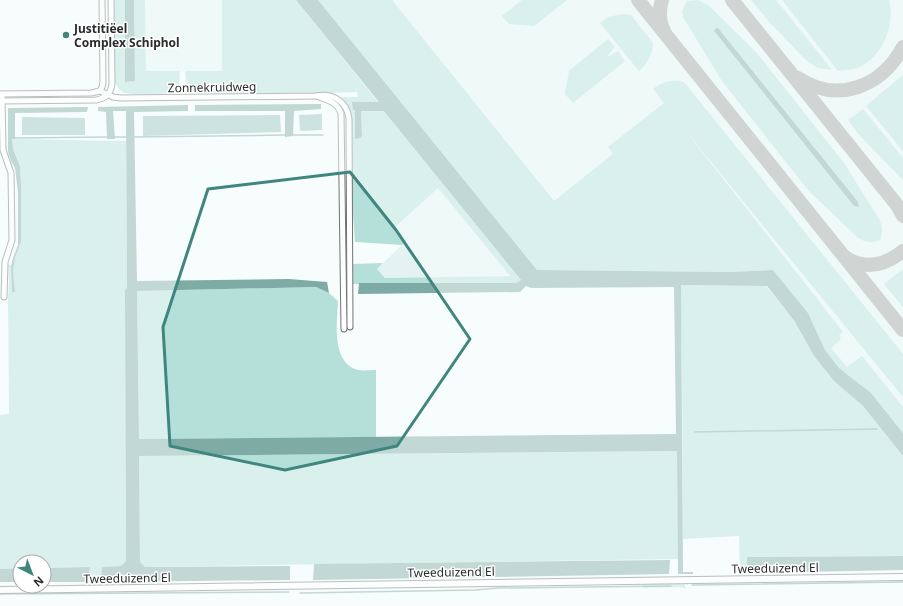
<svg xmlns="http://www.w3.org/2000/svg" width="903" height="606" font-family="'Noto Sans',sans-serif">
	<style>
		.built { fill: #e4f3f1 }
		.green { fill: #b5e0da }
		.forest { fill: #97c4bf }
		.water { fill: #7eaba5 }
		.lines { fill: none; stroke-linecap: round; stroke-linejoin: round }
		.stream { stroke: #7eaba5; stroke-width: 1.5 }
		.taxiway { stroke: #a0a4a3; stroke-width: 14 }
		.minor-casing { stroke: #6f7473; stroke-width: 7 }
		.tertiary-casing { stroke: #6f7473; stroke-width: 8 }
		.minor { stroke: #fff; stroke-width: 5 }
		.tertiary { stroke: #fff; stroke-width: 6 }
		.marked { fill: none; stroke: #3f867f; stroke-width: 3; stroke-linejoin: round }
		.poi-dot { fill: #3f867f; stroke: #fff; stroke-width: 1.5 }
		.labels { text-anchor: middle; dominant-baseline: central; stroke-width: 3; stroke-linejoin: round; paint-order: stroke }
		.poi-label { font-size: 12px; font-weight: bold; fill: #2a2c2c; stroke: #fff; text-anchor: start }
		.street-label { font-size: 12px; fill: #2a2c2c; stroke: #fff }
	</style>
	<rect width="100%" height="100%" fill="#f7fdfc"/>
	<g class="built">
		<polygon points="145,0 222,0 222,71 146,71"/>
		<polygon points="318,0 903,0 903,433 871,393 839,368 773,270 537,270"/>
		<polygon points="438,188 510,276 385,278 377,269 406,241 394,227"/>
	</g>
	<g class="green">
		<path d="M113,0H125V82L135,81L134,0H145L146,71H180C179,78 181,87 175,91C169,95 129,96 123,92C118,89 116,84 114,80Z"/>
		<path d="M222,0H296L379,103L355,110V139L362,136L361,111L384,110L525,285L352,284V264L383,263L377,269L385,278L510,276L438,188L395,227L406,241L402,245L355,242L351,187V115L338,97H358L357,92L332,93H195C185,89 186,81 185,71H222Z"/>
		<path d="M318,0H392L554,201L613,154L608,147L664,103L653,89C663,81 672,79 684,82L903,354V397L681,125L843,332L839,335L841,339L831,348L847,367L862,356L903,407V433L871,393L839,368L825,350L808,313L773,270L730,272L537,270Z"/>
		<polygon points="522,0 567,0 534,26 509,24 502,16"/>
		<path d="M698,0L708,5L756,52L844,163L879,219C883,227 883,232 880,240C871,244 864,242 857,237L808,190L722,81L683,17L682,11L687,1Z"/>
		<polygon points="751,0 776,0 832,70 818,68 806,60 771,24"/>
		<path d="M782,0H889C896,26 881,61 854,69C849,70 843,70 838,71Z"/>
		<path d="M622,14L631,15L653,43C652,55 648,63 639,71L600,23L608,17Z"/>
		<polygon points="608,39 615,47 607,56 608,57 618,51 625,61 573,103 565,94 569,71"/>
		<polygon points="903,75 903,151 866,106"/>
		<polygon points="863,109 903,158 903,180 860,136 848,120"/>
		<polygon points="12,139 126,141 127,288 125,291 126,561 121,566 102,567 102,580 88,582 90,567 44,568 44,562 20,562 20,568 0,569 0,415 9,414 8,297 9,282 8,264 11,266 12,291 15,292 13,271 15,258 21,242 21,186 20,166 13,149"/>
		<polygon points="903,269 903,307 884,284"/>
		<polygon points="680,285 766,286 795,322 814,356 834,381 863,406 903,456 903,556 747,557 747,573 740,573 739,536 683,539 682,359"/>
		<path d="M316,287L329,293L338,301C337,322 331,363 358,370C363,371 371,370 376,370V437L139,439L137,291Z"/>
		<polygon points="677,451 678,559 145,567 140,563 139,456"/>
		<polygon points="642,583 684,583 686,589 681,587 642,588"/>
	</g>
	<g class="forest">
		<polygon points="322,114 322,130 300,131 299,115"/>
		<polygon points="280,115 281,132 143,136 143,116"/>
		<polygon points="22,117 85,118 85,135 22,135"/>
	</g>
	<g class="water">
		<polygon points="125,0 134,0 135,81 125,82"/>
		<polygon points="296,0 318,0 537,270 730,272 773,270 808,313 825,350 839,368 871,393 903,433 903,456 863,406 834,381 814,356 795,322 767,286 681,285 683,572 693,572 693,574 678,574 677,451 139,456 140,562 145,567 290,566 290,580 101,582 102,567 121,566 126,561 125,290 127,288 126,111 113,111 115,139 107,139 106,112 98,111 98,107 188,105 188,111 134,112 137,281 289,279 327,282 329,293 316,287 137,291 139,439 676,434 674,287 531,288 526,286 520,292 358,294 359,283 516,283 521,280 384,111 361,111 362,136 361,138 355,139 355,110 353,110 352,102 379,102"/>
		<polygon points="716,28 718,28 858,202 859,207 854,206 715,32 714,31"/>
		<polygon points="321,104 321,109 294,111 293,136 285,137 285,111 195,111 195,105"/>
		<polygon points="88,107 87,112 15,113 15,139 12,139 13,149 20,166 21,186 21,242 15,258 13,271 15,292 12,292 11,266 13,258 18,245 18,192 15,168 11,161 8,152 8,108"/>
		<polygon points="903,556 903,570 747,573 747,557"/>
		<polygon points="670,560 669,574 313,580 314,564"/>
		<polygon points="90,567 88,582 44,582 44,568"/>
		<polygon points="20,568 20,582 0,582 0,569"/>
	</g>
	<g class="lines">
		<g class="stream">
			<polyline points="293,135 323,135"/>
			<polyline points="113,137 127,137"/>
			<polyline points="133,137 287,135"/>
			<polyline points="15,138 107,137"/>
			<polyline points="695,432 877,429"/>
			<polyline points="692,585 903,582"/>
			<polyline points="300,593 475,590 499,588 671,586"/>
			<polyline points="0,594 289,592"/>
		</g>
		<g class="taxiway">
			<polyline points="638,0 903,330"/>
			<path d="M662,0C659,10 659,21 664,31"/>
			<polyline points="732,0 897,205 903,216"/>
			<path d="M798,78C838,104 881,87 903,47"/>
			<path d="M845,257C865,271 885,265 903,251"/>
		</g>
		<g class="minor-casing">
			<g id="minor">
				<polyline points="100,91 102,87 103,82 102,0"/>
				<path d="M0,94L91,93L100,91L113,97L121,98L316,96C333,93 347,101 349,119L350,327"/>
				<polyline points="2,94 3,150 11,173 12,240 5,262 4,297"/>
				<path d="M317,96C328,101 336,101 341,113L344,329"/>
				<path d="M0,101L96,100C106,98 111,94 112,83L111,0"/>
			</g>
		</g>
		<g class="tertiary-casing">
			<polyline id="tertiary" points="0,590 903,577"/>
		</g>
		<use href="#minor" class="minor"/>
		<use href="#tertiary" class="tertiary"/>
	</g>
	<path d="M0 0H903V606H0ZM350,172L396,230L470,339L397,446L285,470L170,446L163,327L208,189Z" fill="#f7fdfc" fill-opacity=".55" fill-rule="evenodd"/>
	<path class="marked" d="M350,172L396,230L470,339L397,446L285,470L170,446L163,327L208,189Z"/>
	<circle class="poi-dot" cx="66" cy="35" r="4"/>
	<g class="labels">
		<g class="poi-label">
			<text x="74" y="28">Justitiëel<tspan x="74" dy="14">Complex Schiphol</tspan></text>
		</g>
		<g class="street-label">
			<text transform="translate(212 87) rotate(-1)">Zonnekruidweg</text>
			<text transform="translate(775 568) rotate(-1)">Tweeduizend El</text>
			<text transform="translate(451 572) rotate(-1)">Tweeduizend El</text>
			<text transform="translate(127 578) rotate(-1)">Tweeduizend El</text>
		</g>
	</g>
	<g transform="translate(32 574) rotate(138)"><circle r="19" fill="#ffffff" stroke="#aaabab"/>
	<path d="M0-3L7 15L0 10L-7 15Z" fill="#3f867f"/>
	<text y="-6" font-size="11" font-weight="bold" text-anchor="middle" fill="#2a2c2c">N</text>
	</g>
</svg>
